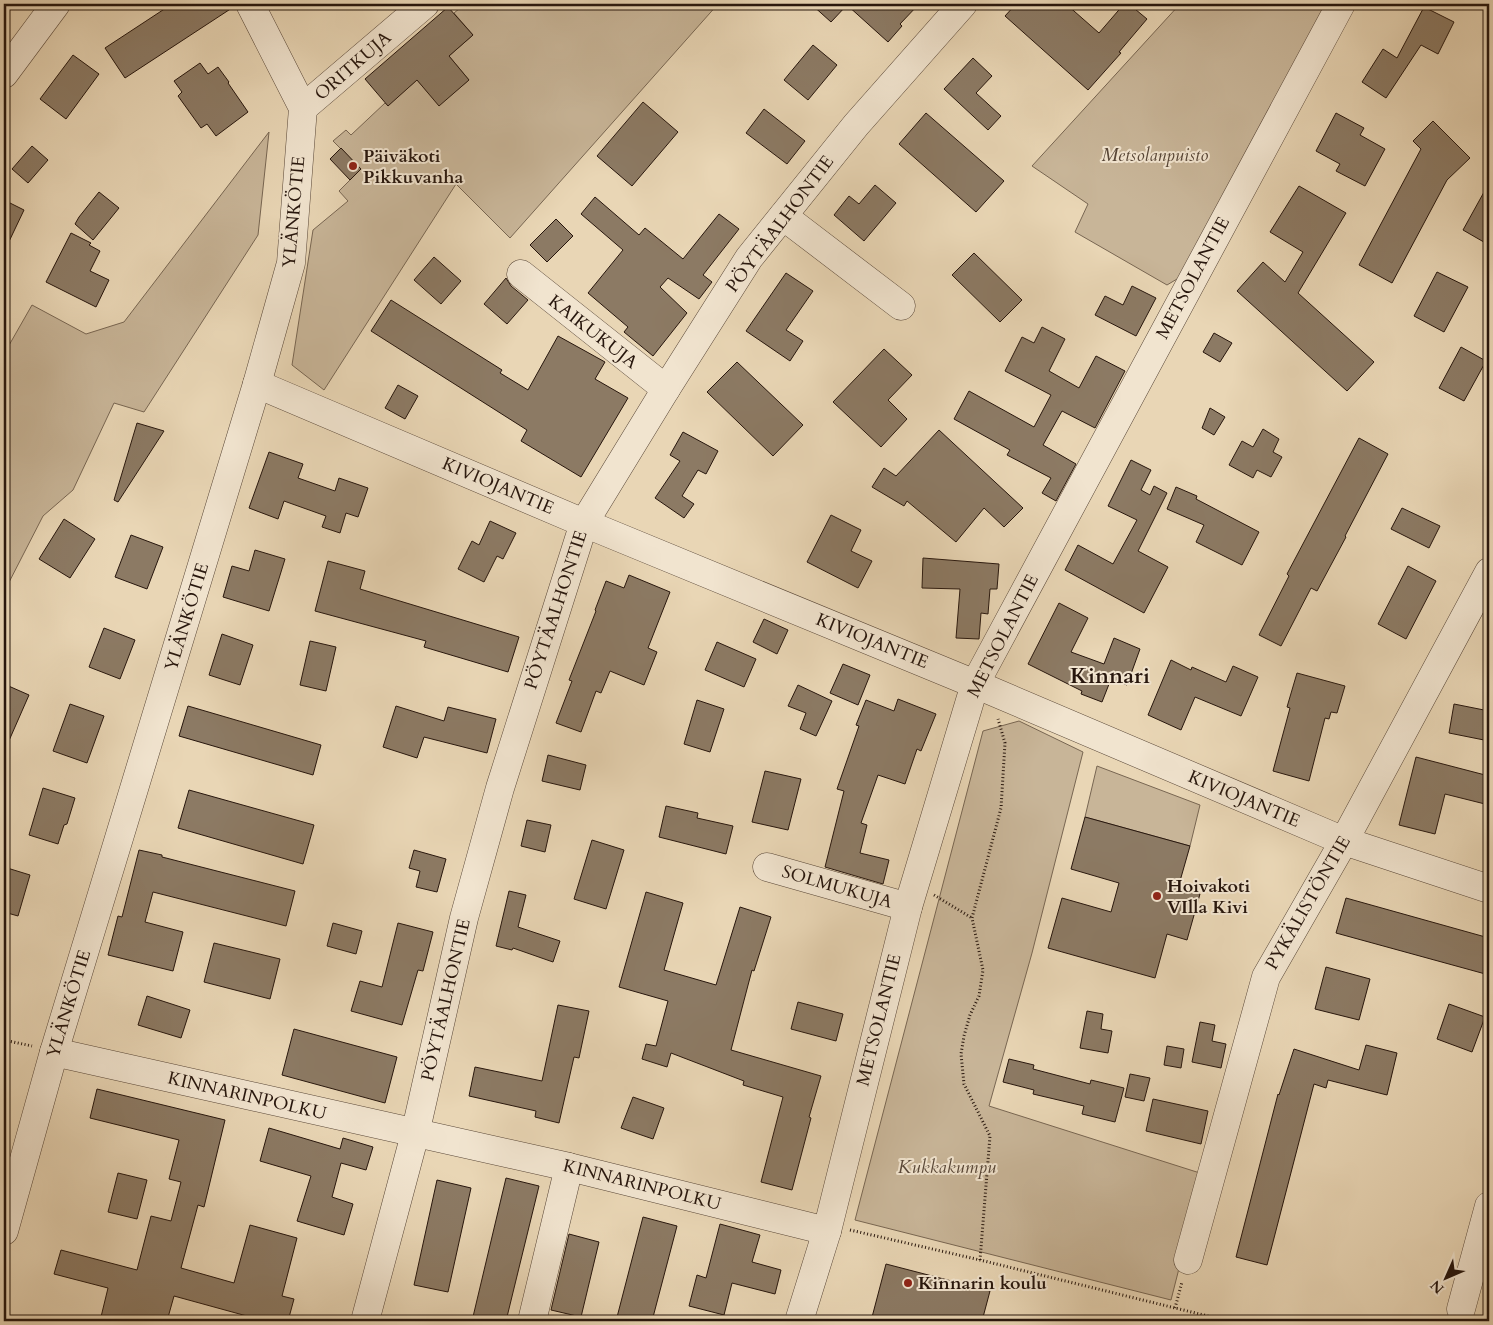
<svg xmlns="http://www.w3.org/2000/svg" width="1493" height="1325" font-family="Cardo,serif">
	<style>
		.green { fill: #c8b598; stroke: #786652 }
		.building { fill: #8c7a64; stroke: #27160d }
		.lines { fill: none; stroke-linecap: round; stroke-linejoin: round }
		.minor-casing { stroke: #584637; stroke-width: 29 }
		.path { stroke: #27160d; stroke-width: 3; stroke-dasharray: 1 2.5; stroke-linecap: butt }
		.minor { stroke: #f1e4cf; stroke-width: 28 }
		.poi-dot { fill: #8f2418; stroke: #f1e4cf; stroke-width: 2 }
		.labels { text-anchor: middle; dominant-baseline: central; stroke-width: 4; stroke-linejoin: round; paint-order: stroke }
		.street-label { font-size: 18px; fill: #27160d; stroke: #f1e4cf }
		.park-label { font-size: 18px; font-style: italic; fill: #574637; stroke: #f1e4cf }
		.poi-label { font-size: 18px; font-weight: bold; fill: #27160d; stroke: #f1e4cf; text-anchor: start }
		.district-label { font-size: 22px; font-weight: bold; fill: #27160d; stroke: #f1e4cf }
	</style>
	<rect width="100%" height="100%" fill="#e9d6b5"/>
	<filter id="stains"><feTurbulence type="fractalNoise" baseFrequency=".004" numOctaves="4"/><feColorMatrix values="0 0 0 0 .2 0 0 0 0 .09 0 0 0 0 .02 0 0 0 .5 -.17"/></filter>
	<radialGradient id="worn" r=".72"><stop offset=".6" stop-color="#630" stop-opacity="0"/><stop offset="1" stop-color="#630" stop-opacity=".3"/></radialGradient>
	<g class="green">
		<polygon points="465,4 475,4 478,7 483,4 718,4 510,238 456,184 324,390 292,365 313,230 348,201 339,191 361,169 333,141 346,130 351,135 385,103 388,105 417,80 439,105 469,80 449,56 473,35 454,13"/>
		<polygon points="1180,4 1330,4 1187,273 1167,285 1075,232 1088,204 1032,166"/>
		<polygon points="269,132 258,235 144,412 114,403 73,490 43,516 4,592 4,354 32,305 86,334 124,322"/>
		<polygon points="1019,721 1083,752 1032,953 989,1106 1203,1174 1171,1300 855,1220 983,731"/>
		<polygon points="1097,766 1200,805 1190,846 1085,817"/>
	</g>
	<g class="building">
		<polygon points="172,4 234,4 235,6 125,78 105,48"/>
		<polygon points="811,4 919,4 900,24 902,26 888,42 847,5 831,22"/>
		<polygon points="1016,4 1066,4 1099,33 1124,4 1129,4 1147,19 1119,52 1121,53 1088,90 1005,16"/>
		<polygon points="448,7 473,35 449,56 469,80 439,106 417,80 388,106 365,79"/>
		<polygon points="1424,7 1454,22 1438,54 1421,45 1386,98 1362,82 1383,49 1397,58"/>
		<polygon points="813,45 837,65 808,100 784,80"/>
		<polygon points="73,55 99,74 66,119 40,99"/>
		<polygon points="973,58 992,76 976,93 1001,116 988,130 944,89"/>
		<polygon points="200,63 208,74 218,67 229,82 228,83 248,112 216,136 207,124 201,128 178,96 182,92 174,81"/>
		<polygon points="643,102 678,132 632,186 597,156"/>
		<polygon points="764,109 805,141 787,164 746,133"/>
		<polygon points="926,113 1004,181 976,212 899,144"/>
		<polygon points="1336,113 1364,128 1360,135 1385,149 1365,186 1336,171 1340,164 1316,151"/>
		<polygon points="1433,121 1470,158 1447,180 1392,283 1359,265 1421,149 1413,141"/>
		<polygon points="32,146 48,160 28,183 12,169"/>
		<polygon points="341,148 361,169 350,180 330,159"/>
		<polygon points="1489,183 1489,245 1463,230"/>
		<polygon points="875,185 896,203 864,241 834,215 849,196 859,204"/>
		<polygon points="1299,186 1346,213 1298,293 1374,362 1347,391 1237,291 1263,262 1285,282 1303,252 1270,232"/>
		<polygon points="99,192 119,208 93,240 75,224 79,217"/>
		<polygon points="595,197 639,235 645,228 683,259 719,214 739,229 703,275 712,282 699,299 668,278 660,287 687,313 653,356 624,332 628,327 588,293 623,250 581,214"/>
		<polygon points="4,200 24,210 4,252"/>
		<polygon points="556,219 573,236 547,262 530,245"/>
		<polygon points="71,233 91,243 89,245 100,251 90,271 109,280 96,307 46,282"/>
		<polygon points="974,253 1022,300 1000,322 952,275"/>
		<polygon points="434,257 461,281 441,304 414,280"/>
		<polygon points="1437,272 1468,287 1444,332 1414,316"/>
		<polygon points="786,273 813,291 786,330 803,341 790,361 746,331"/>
		<polygon points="506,278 511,286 528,300 507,324 484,304"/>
		<polygon points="1132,286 1156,298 1136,336 1095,315 1105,296 1123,305"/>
		<polygon points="391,300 502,370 500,373 528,390 558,336 605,362 595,379 628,398 581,477 521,441 527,430 371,331"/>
		<polygon points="1042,327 1065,339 1049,371 1079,388 1096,356 1125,371 1095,428 1062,411 1043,445 1076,464 1056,501 1042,493 1051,478 1007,455 1010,450 954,419 969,391 1034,427 1051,395 1005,371 1022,337 1034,343"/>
		<polygon points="1214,333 1232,343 1220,362 1203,352"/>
		<polygon points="1461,347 1486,361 1464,401 1439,388"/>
		<polygon points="884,349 912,375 888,400 907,419 881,447 833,402"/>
		<polygon points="737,362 803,425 773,456 707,392"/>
		<polygon points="398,385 418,396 405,419 385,408"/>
		<polygon points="1210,408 1225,417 1214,435 1202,428"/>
		<polygon points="137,423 164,431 118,502 114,500"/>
		<polygon points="1263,429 1279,439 1273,452 1282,457 1271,477 1257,470 1253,478 1229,465 1242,441 1253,447"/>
		<polygon points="939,430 1023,508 1004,527 984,508 956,542 907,501 904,506 872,487 884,468 896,476"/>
		<polygon points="683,432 718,451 706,474 698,470 682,496 694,504 684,518 655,498 680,461 670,455"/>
		<polygon points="1359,438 1388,454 1345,536 1346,537 1317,591 1311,588 1281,646 1259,635 1289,576 1287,574"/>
		<polygon points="269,452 303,464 298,478 335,491 339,478 368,488 358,517 346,513 340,533 322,527 326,516 284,501 278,519 249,508"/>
		<polygon points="1131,460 1151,470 1141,490 1150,495 1154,486 1167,493 1138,551 1168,567 1144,613 1065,570 1078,545 1113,564 1137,520 1108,506"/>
		<polygon points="1176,487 1197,496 1196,499 1259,532 1242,565 1196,542 1204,525 1167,509"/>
		<polygon points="1402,508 1440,526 1429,548 1391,529"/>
		<polygon points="831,515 861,530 851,551 872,561 858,588 807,562"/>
		<polygon points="64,519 95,539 70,578 39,559"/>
		<polygon points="490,521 516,533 503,559 497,556 484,582 458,569 472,541 479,545"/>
		<polygon points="131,535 163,547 147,589 115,577"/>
		<polygon points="255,550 285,559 269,611 223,597 232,566 249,571"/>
		<polygon points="923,558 999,564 997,589 990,589 988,614 981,613 979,639 956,638 960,589 922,588"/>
		<polygon points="328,561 365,571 360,589 519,637 508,672 424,647 426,641 315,611"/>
		<polygon points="1408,566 1436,581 1406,639 1378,624"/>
		<polygon points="629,575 670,592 648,648 657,652 644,685 610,671 601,693 596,691 581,732 556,723 572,681 569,680 596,611 595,610 606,581 624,588"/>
		<polygon points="1059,603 1088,618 1071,652 1104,664 1114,638 1140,649 1127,685 1111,679 1102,702 1081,694 1082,691 1028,664"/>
		<polygon points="764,619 788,630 777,654 753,642"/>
		<polygon points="104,628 135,640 120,679 89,667"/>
		<polygon points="222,634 253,645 240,685 209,675"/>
		<polygon points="310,641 336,647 326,691 300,685"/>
		<polygon points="717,642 756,659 744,687 705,670"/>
		<polygon points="1171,660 1191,670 1192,667 1226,682 1233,666 1258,677 1241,716 1195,697 1181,730 1148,715"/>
		<polygon points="843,664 870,675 858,705 830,693"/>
		<polygon points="1297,673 1345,686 1337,713 1331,712 1329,719 1325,718 1309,781 1273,771 1290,708 1287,707"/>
		<polygon points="4,684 29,695 4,752"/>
		<polygon points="798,685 832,701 816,736 800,729 806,713 788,706"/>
		<polygon points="898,699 936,714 921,751 917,749 905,784 878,775 861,823 867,825 860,853 889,860 883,884 825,867 844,791 837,789 859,726 856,725 866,700 894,711"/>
		<polygon points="697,700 724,709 710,752 684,744"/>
		<polygon points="70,704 104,716 87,763 53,751"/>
		<polygon points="1454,704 1489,711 1484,740 1449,733"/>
		<polygon points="188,706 321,745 313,775 179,736"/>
		<polygon points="396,706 444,721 448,707 496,719 487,753 424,737 417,758 383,747"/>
		<polygon points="548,755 586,765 580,790 542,781"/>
		<polygon points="1416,757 1489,776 1489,805 1445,794 1435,834 1399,825"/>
		<polygon points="765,771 801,779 788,830 752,822"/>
		<polygon points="43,788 75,798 67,824 64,825 58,844 29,835"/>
		<polygon points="189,790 314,825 303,864 178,828"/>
		<polygon points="666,806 698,813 697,818 733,826 726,854 659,837"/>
		<polygon points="1085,817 1190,846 1178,888 1200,894 1187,940 1167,934 1155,978 1048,948 1062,898 1111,912 1119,883 1071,869"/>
		<polygon points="527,820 551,825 545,852 521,846"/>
		<polygon points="592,840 624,850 606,909 574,899"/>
		<polygon points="139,850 162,855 162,857 295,891 286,926 153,892 145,922 183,932 173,971 108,955 118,916 122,917"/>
		<polygon points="414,850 446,859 437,892 416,887 420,871 409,868"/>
		<polygon points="4,867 30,875 18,916 4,912"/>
		<polygon points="509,891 526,895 518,927 560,941 553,962 513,948 512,950 496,946"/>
		<polygon points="646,892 683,903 664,970 716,985 740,907 771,917 754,971 752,970 731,1050 821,1076 809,1117 811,1118 792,1190 761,1182 783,1097 743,1085 744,1081 671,1053 667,1067 642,1059 646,1044 656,1046 668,1001 619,987"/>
		<polygon points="1346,898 1489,938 1489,975 1336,933"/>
		<polygon points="333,923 362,931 356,954 327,946"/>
		<polygon points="398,923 433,932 423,971 418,970 402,1025 351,1011 360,981 382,987"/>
		<polygon points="214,943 280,959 270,999 204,982"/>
		<polygon points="1326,967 1370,979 1359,1020 1315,1009"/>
		<polygon points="147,996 190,1010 181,1038 138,1025"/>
		<polygon points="798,1002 843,1014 836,1041 791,1029"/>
		<polygon points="1449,1004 1485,1017 1472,1052 1437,1039"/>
		<polygon points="558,1005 589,1011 579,1058 574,1057 559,1123 535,1117 536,1111 469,1096 475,1067 542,1081"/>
		<polygon points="1087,1011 1103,1014 1101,1029 1112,1031 1108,1053 1080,1048"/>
		<polygon points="1200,1022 1215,1025 1212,1041 1226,1044 1221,1068 1192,1062"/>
		<polygon points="294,1029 397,1057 385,1103 282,1075"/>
		<polygon points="1366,1045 1397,1053 1387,1095 1328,1080 1326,1088 1314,1084 1267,1265 1236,1257 1278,1094 1279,1095 1294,1049 1359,1070"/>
		<polygon points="1167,1046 1184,1049 1181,1068 1164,1065"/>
		<polygon points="1009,1059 1034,1065 1033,1069 1090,1084 1091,1080 1124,1088 1115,1122 1082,1114 1084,1106 1033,1094 1034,1090 1003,1082"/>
		<polygon points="1130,1074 1150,1078 1144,1101 1125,1097"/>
		<polygon points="97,1089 225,1120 204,1207 198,1205 181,1268 234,1283 250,1225 297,1238 282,1296 294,1299 288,1321 265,1321 174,1296 167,1321 100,1321 108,1288 54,1274 61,1250 137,1270 151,1216 171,1221 181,1182 169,1179 179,1140 90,1118"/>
		<polygon points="633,1097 664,1108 653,1139 621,1128"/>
		<polygon points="1153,1099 1208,1111 1201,1144 1146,1131"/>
		<polygon points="269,1128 340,1149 343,1138 373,1147 366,1170 341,1163 332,1197 353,1204 344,1235 297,1221 311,1176 260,1161"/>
		<polygon points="118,1173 147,1180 137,1219 108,1212"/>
		<polygon points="506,1178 539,1186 506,1321 472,1321"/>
		<polygon points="437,1180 471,1188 448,1292 414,1285"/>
		<polygon points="643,1217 677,1226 652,1321 616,1321"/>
		<polygon points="720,1224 760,1235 752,1262 781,1270 775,1294 732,1283 724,1315 689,1306 697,1275 706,1278"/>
		<polygon points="569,1234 599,1242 581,1317 551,1310"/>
		<polygon points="886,1264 990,1291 982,1321 871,1321"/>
	</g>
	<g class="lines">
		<g class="minor-casing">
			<g id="minor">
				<polyline points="4,74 56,4"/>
				<polyline points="303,108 425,4"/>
				<polyline points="783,216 901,306"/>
				<polyline points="521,274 666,389"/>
				<polyline points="257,384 584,523 975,684 1344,841 1489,889"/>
				<polyline points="767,867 908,907"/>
				<polyline points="54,1052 569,1167 827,1231"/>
				<polyline points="4,1231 54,1052 257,384 291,263 303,108 250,4"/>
				<polyline points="1188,1260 1266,977 1344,841 1489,572"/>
				<polyline points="1461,1309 1489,1206"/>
				<polyline points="365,1321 415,1134 464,918 500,788 584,523 666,389 749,258 856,125 963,4"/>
				<polyline points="532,1321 569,1167"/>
				<polyline points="799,1321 827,1231 908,907 975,684 1341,4"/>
			</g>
		</g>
		<g class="path">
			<polyline points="934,895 972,918"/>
			<polyline points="4,1040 32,1046"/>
			<polyline points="850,1230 980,1260 1228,1321"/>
			<polyline points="980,1260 990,1136 964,1084 961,1054 964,1036 970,1015 979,996 983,970 972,918 1001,808 1005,743 998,719"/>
			<polyline points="1175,1308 1182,1282"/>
		</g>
		<use href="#minor" class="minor"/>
	</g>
	<g class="poi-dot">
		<circle cx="353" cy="166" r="5"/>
		<circle cx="1157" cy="896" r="5"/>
		<circle cx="908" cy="1283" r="5"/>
	</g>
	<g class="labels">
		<g class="street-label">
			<text transform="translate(353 66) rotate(-41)">ORITKUJA</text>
			<text transform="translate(294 212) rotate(-85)">YLÄNKÖTIE</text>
			<text transform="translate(780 224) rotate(-53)">PÖYTÄALHONTIE</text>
			<text transform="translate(1193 278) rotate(-62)">METSOLANTIE</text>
			<text transform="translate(593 332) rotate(38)">KAIKUKUJA</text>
			<text transform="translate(498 486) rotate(23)">KIVIOJANTIE</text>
			<text transform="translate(556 610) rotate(-72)">PÖYTÄALHONTIE</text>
			<text transform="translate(187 617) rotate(-73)">YLÄNKÖTIE</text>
			<text transform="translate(1003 636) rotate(-63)">METSOLANTIE</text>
			<text transform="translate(872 641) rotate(22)">KIVIOJANTIE</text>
			<text transform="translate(1244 799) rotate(23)">KIVIOJANTIE</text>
			<text transform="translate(837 887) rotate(16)">SOLMUKUJA</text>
			<text transform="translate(1308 903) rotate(-60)">PYKÄLISTÖNTIE</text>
			<text transform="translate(446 1000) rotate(-77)">PÖYTÄALHONTIE</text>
			<text transform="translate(69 1004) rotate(-73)">YLÄNKÖTIE</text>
			<text transform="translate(879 1020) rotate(-76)">METSOLANTIE</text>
			<text transform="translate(247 1096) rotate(13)">KINNARINPOLKU</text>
			<text transform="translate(642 1185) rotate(14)">KINNARINPOLKU</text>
		</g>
		<g class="park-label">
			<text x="1155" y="155">Metsolanpuisto</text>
			<text x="947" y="1167">Kukkakumpu</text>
		</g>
		<g class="poi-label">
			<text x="363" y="156">Päiväkoti<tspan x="363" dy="21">Pikkuvanha</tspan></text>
			<text x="1167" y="886">Hoivakoti<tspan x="1167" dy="21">VIlla Kivi</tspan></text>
			<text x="918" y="1283">Kinnarin koulu</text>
		</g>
		<g class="district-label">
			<text x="1110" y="676">Kinnari</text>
		</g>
	</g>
	<rect width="1493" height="1325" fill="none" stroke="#e9d6b5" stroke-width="20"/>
	<rect x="5" y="5" width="1483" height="1315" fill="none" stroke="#27160d" stroke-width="2.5"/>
	<rect x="10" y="10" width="1473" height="1305" fill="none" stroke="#27160d"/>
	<g transform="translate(1446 1278) rotate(225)" stroke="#f1e4cf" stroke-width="4" paint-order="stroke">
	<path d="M0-4L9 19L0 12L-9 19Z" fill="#27160d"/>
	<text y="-8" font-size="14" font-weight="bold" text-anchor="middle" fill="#27160d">N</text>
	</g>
	<rect width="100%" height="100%" filter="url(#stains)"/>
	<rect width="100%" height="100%" fill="url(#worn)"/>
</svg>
